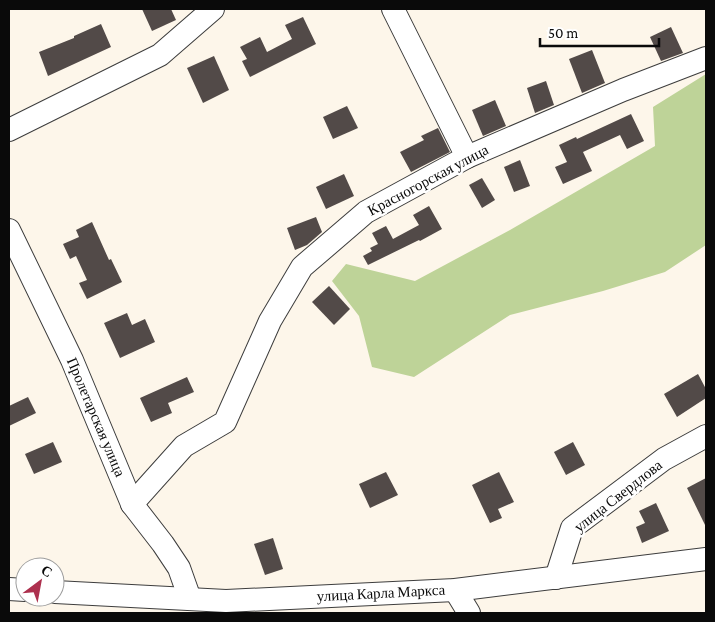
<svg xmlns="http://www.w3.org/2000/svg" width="715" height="622" font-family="'Crimson Pro',serif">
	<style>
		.forest { fill: #bed398 }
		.building { fill: #524a48 }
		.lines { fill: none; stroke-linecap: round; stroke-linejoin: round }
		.minor-casing { stroke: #3d3d3d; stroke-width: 24 }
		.minor { stroke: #fff; stroke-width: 22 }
		.labels { text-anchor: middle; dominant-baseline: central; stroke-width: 5; stroke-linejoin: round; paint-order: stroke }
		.street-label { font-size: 15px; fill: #0a0a0a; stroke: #fff }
	</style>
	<rect width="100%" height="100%" fill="#fdf6ea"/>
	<polygon class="forest" points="706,74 706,245 665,272 603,291 510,315 414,377 372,367 359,316 332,281 346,264 415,281 510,230 655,146 653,107"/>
	<g class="building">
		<polygon points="142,9 171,9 176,20 152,31"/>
		<polygon points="303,17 316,44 250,77 242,61 247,59 240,47 260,37 267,52 292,39 285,25"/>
		<polygon points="101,24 111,47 48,76 39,52 74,38 74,36"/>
		<polygon points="671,27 683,53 661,61 650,37"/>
		<polygon points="592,50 605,83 582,93 569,59"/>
		<polygon points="214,56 229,90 203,103 187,68"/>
		<polygon points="546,81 554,105 535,113 527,88"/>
		<polygon points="495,100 506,126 483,136 472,110"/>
		<polygon points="347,106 358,128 333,139 323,117"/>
		<polygon points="631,114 644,141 627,149 620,135 583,152 592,171 563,184 555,167 567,162 559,145 576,137 577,139"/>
		<polygon points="438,128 450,152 411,172 400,152 424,140 421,136"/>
		<polygon points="520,160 530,186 514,192 504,167"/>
		<polygon points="344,174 354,196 326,209 316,187"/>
		<polygon points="482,178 495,200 482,208 469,185"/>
		<polygon points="429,206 442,229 420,241 419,240 368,265 363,256 372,251 370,248 378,244 372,233 386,226 393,239 419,225 413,215"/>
		<polygon points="316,217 322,232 307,245 295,250 287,228"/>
		<polygon points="92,222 109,260 111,259 122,282 87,299 79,283 87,280 76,256 70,259 63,244 79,237 76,230"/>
		<polygon points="329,286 350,309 334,325 312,302"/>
		<polygon points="127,313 132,325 145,319 155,342 120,358 104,323"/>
		<polygon points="698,374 706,389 706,398 677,417 664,394"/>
		<polygon points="187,377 194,392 168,403 172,413 151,422 140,398"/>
		<polygon points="28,397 36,413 9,426 9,406"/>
		<polygon points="53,442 62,462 34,474 25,454"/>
		<polygon points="573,442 585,465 566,475 554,452"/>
		<polygon points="386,472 398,495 370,508 359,484"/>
		<polygon points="499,472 514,502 498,509 502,518 490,523 472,485"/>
		<polygon points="706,478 706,527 687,488"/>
		<polygon points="656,503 669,531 642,543 636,527 645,523 639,511"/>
		<polygon points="273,538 283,569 265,575 254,544"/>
	</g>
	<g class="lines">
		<g class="minor-casing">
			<g id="minor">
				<polyline points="393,9 467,157"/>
				<polyline points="9,130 160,55 213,9"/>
				<polyline points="9,230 72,360 132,504 163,544 179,568 190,599"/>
				<polyline points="132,504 184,446 225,422 270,321 302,267 366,212 467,157 623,90 706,58"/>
				<polyline points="556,578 572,528 664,459 706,436"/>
				<polyline points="9,589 25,590"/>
				<polyline points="455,590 469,613"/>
				<polyline points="55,592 226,601 455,590 706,559"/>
			</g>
		</g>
		<use href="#minor" class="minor"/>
	</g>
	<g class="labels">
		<g class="street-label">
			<text transform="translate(428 180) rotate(-28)">Красногорская улица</text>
			<text transform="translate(96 417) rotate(67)">Пролетарская улица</text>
			<text transform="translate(618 496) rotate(-38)">улица Свердлова</text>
			<text transform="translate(381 593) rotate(-3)">улица Карла Маркса</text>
		</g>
	</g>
	<rect width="715" height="622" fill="none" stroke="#0a0a0a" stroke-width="20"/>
	<g transform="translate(40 582) rotate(32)"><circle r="24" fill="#ffffff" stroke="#9d9d9d"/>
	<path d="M0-4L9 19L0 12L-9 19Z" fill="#ad304e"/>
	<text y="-8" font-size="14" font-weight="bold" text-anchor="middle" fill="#0a0a0a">С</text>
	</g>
	<path d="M540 38v8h119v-8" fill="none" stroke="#0a0a0a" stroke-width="2.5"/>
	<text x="548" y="38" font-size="15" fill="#0a0a0a" stroke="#ffffff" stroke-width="4" paint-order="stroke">50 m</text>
</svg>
